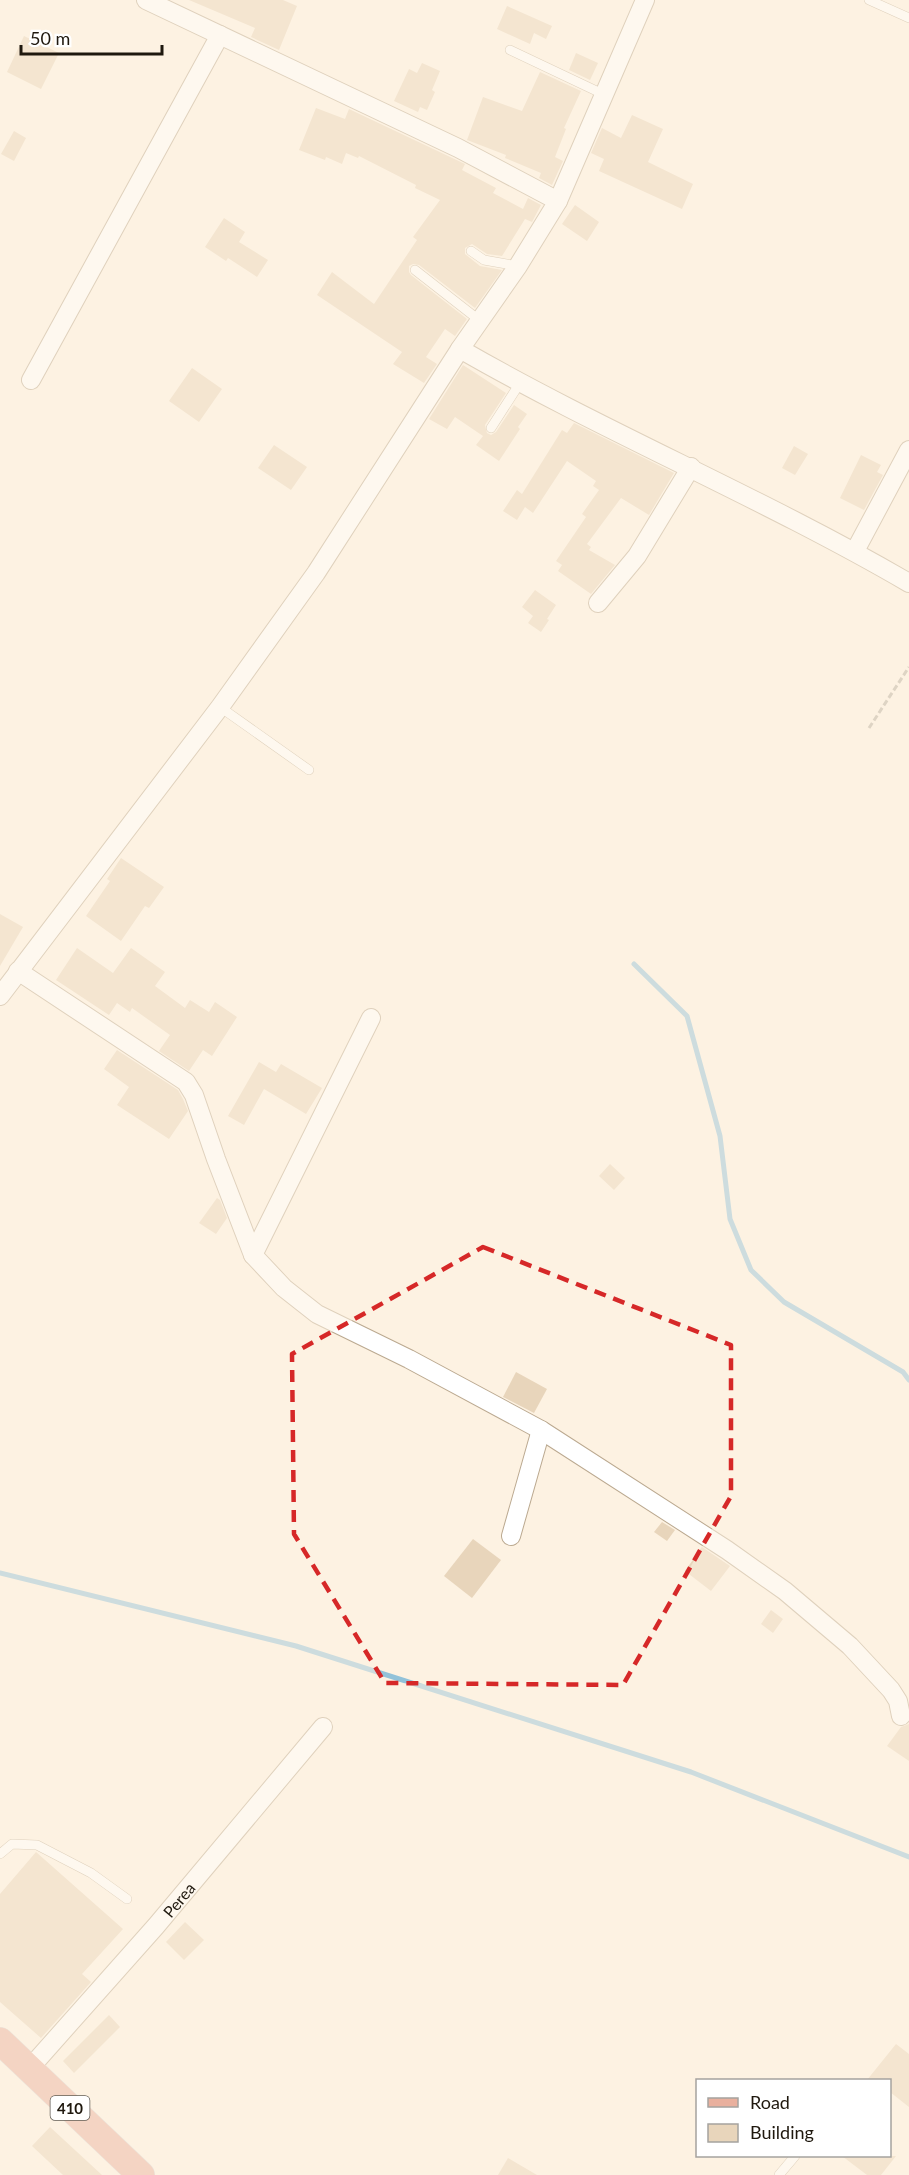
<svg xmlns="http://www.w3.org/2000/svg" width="909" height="2175" font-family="Lato,sans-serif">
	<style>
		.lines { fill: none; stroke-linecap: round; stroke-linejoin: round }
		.stream { stroke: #92c2d9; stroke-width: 5 }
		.building { fill: #e8d5bb }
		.lane-casing { stroke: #bba990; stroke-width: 10 }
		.street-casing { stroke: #bba990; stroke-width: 20 }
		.primary-casing { stroke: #d7d5d4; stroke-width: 28 }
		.path { stroke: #b8afa0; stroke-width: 3; stroke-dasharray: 6 3; stroke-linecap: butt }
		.lane { stroke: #fff; stroke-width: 9 }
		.street { stroke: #fff; stroke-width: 18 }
		.primary { stroke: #e9b09e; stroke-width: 27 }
		.marked { fill: none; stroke: #d62828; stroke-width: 4.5; stroke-dasharray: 12 8; stroke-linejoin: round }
		.labels { text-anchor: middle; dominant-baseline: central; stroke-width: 4.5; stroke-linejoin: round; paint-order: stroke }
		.shield { fill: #fff; stroke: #625d56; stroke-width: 1.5 }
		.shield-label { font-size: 15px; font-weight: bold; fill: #1f180e }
		.street-label { font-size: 16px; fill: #1f180e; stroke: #fff }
	</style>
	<rect width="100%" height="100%" fill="#fdf2e2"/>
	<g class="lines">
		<g class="stream">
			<polyline points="634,964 687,1016 720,1136 730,1219 751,1270 784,1302 903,1372 909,1380"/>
			<polyline points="0,1573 296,1646 691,1772 909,1857"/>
		</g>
	</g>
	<g class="building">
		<polygon points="189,0 283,0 297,6 279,50 251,37 255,28"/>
		<polygon points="507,6 552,26 546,39 534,33 530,44 497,29"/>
		<polygon points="24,36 59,53 41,89 7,72"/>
		<polygon points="576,53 598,63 590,80 569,70"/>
		<polygon points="422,63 440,71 432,90 435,92 427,110 420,107 418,112 394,101 409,69 417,73"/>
		<polygon points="540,72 581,91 564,128 566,129 555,157 563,161 552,185 539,178 541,173 505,158 506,155 467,140 483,97 522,111"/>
		<polygon points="316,108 345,119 349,109 465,164 462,170 496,188 493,193 523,209 528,198 541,205 532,222 525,219 502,256 487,254 472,244 465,248 465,254 480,266 502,270 475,308 419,265 413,264 409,266 409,272 411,275 467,319 455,336 445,329 426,357 437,364 424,383 393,364 402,352 317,295 332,272 374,304 417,240 413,237 440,200 415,188 416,185 359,156 358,158 346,153 342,164 326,157 325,160 299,150"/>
		<polygon points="632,115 663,129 648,162 693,184 682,209 599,171 604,159 591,153 602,128 621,138"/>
		<polygon points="14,131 26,138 14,161 1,154"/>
		<polygon points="575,205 599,222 587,241 562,224"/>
		<polygon points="224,218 245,232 239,242 268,260 257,277 228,258 226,261 205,247"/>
		<polygon points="463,365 506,393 485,425 487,433 491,435 496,432 514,405 527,414 518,427 520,429 499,461 476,445 483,436 455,417 447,429 429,419"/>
		<polygon points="192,368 222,389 199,422 169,401"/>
		<polygon points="574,423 674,473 649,515 621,498 587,544 591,547 589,550 615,565 591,594 558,571 562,565 556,561 586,517 582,514 599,490 593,486 596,481 567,461 533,513 525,507 517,520 503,511 517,490 522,494 562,430 567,433"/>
		<polygon points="274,445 307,467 291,490 258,468"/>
		<polygon points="794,446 808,454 795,475 782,468"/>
		<polygon points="861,455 881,465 877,472 883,475 864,510 840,498"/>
		<polygon points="535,590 556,605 547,619 549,620 541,632 528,623 533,616 522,607"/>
		<polygon points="121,858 164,887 149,908 145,906 121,941 86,916 110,881 107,879"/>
		<polygon points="0,914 23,927 0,966"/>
		<polygon points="77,948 113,973 131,948 165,972 155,986 185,1008 190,1000 209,1012 215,1002 237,1017 212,1056 203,1050 189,1071 159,1051 170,1035 132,1008 130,1012 117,1003 109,1015 56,980"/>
		<polygon points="117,1050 178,1090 183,1099 188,1111 169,1139 117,1105 129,1087 104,1069"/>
		<polygon points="259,1062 276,1072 281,1064 322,1088 306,1114 264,1089 244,1125 228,1116"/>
		<polygon points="610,1164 625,1178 614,1190 599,1176"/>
		<polygon points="217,1198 220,1200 227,1218 216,1234 199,1223"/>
		<polygon points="516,1372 547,1389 534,1413 503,1397"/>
		<polygon points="662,1522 675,1530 667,1541 654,1532"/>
		<polygon points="473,1539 501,1560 472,1598 444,1576"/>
		<polygon points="702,1547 730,1566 711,1591 685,1571"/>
		<polygon points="771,1610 783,1619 773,1633 761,1624"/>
		<polygon points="909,1724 909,1761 887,1746 901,1727"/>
		<polygon points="36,1852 123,1929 82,1974 91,1982 41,2038 0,2002 0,1894"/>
		<polygon points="185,1922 204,1940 184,1960 166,1942"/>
		<polygon points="109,2015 120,2027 74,2073 63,2061"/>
		<polygon points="896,2044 909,2054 909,2107 890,2092 890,2080 867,2080"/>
		<polygon points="50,2127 102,2175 63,2175 32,2146"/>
		<polygon points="842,2156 896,2156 881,2175 867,2175"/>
		<polygon points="508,2158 537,2175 498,2175"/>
	</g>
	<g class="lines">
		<g class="lane-casing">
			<g id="lane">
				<polyline points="869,0 909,18"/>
				<polyline points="510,50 605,95"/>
				<polyline points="471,251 484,260 518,266"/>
				<polyline points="415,270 479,320"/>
				<polyline points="491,428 520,383"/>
				<polyline points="220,707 309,770"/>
				<polyline points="0,1854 12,1844 37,1845 91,1873 127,1899"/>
				<polyline points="779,2175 795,2156"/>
			</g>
		</g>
		<g class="street-casing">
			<g id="street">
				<polyline points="146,0 458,148 558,201"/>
				<path d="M460,349C606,433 763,498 909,583"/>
				<polyline points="31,380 220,35"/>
				<polyline points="855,551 909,450"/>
				<polyline points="598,603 637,556 691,467"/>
				<polyline points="18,971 186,1082 194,1095 216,1159 253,1255 284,1288 317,1314 409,1359 541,1430 727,1550 785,1591 850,1646 891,1690 898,1701 901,1716"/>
				<polyline points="0,996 220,707 316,573 460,349 518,266 558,201 645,0"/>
				<polyline points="253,1255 371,1018"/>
				<polyline points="511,1536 541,1430"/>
				<path id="s1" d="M29,2069L156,1926L323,1727"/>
			</g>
		</g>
		<g class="primary-casing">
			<polyline id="primary" points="0,2041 141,2175"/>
		</g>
		<polyline class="path" points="869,728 909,667"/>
		<use href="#lane" class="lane"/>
		<use href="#street" class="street"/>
		<use href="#primary" class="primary"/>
	</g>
	<path d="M0 0H909V2175H0ZM483,1247L731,1345V1496L623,1685L385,1683L294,1534L292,1354Z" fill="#fdf2e2" fill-opacity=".55" fill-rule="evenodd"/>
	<path class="marked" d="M483,1247L731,1345V1496L623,1685L385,1683L294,1534L292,1354Z"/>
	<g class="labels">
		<rect class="shield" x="50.5" y="2096" width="39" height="24" rx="4.5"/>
		<g class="shield-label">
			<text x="70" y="2108">410</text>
		</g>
		<g class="street-label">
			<text stroke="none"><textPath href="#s1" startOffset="226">Perea</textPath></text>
		</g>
	</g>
	<rect x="696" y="2079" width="195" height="78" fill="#ffffff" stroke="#a5a39f" stroke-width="1.5"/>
	<rect x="708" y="2098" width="30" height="9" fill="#e9b09e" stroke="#a5a39f" stroke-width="1.5"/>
	<text x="750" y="2109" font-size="18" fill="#1f180e">Road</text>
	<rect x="708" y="2124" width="30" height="18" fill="#e8d5bb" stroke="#a5a39f" stroke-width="1.5"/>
	<text x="750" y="2139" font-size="18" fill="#1f180e">Building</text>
	<path d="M21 45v9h141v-9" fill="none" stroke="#1f180e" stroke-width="3"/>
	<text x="30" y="45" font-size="18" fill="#1f180e" stroke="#ffffff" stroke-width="4.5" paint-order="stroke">50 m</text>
</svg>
